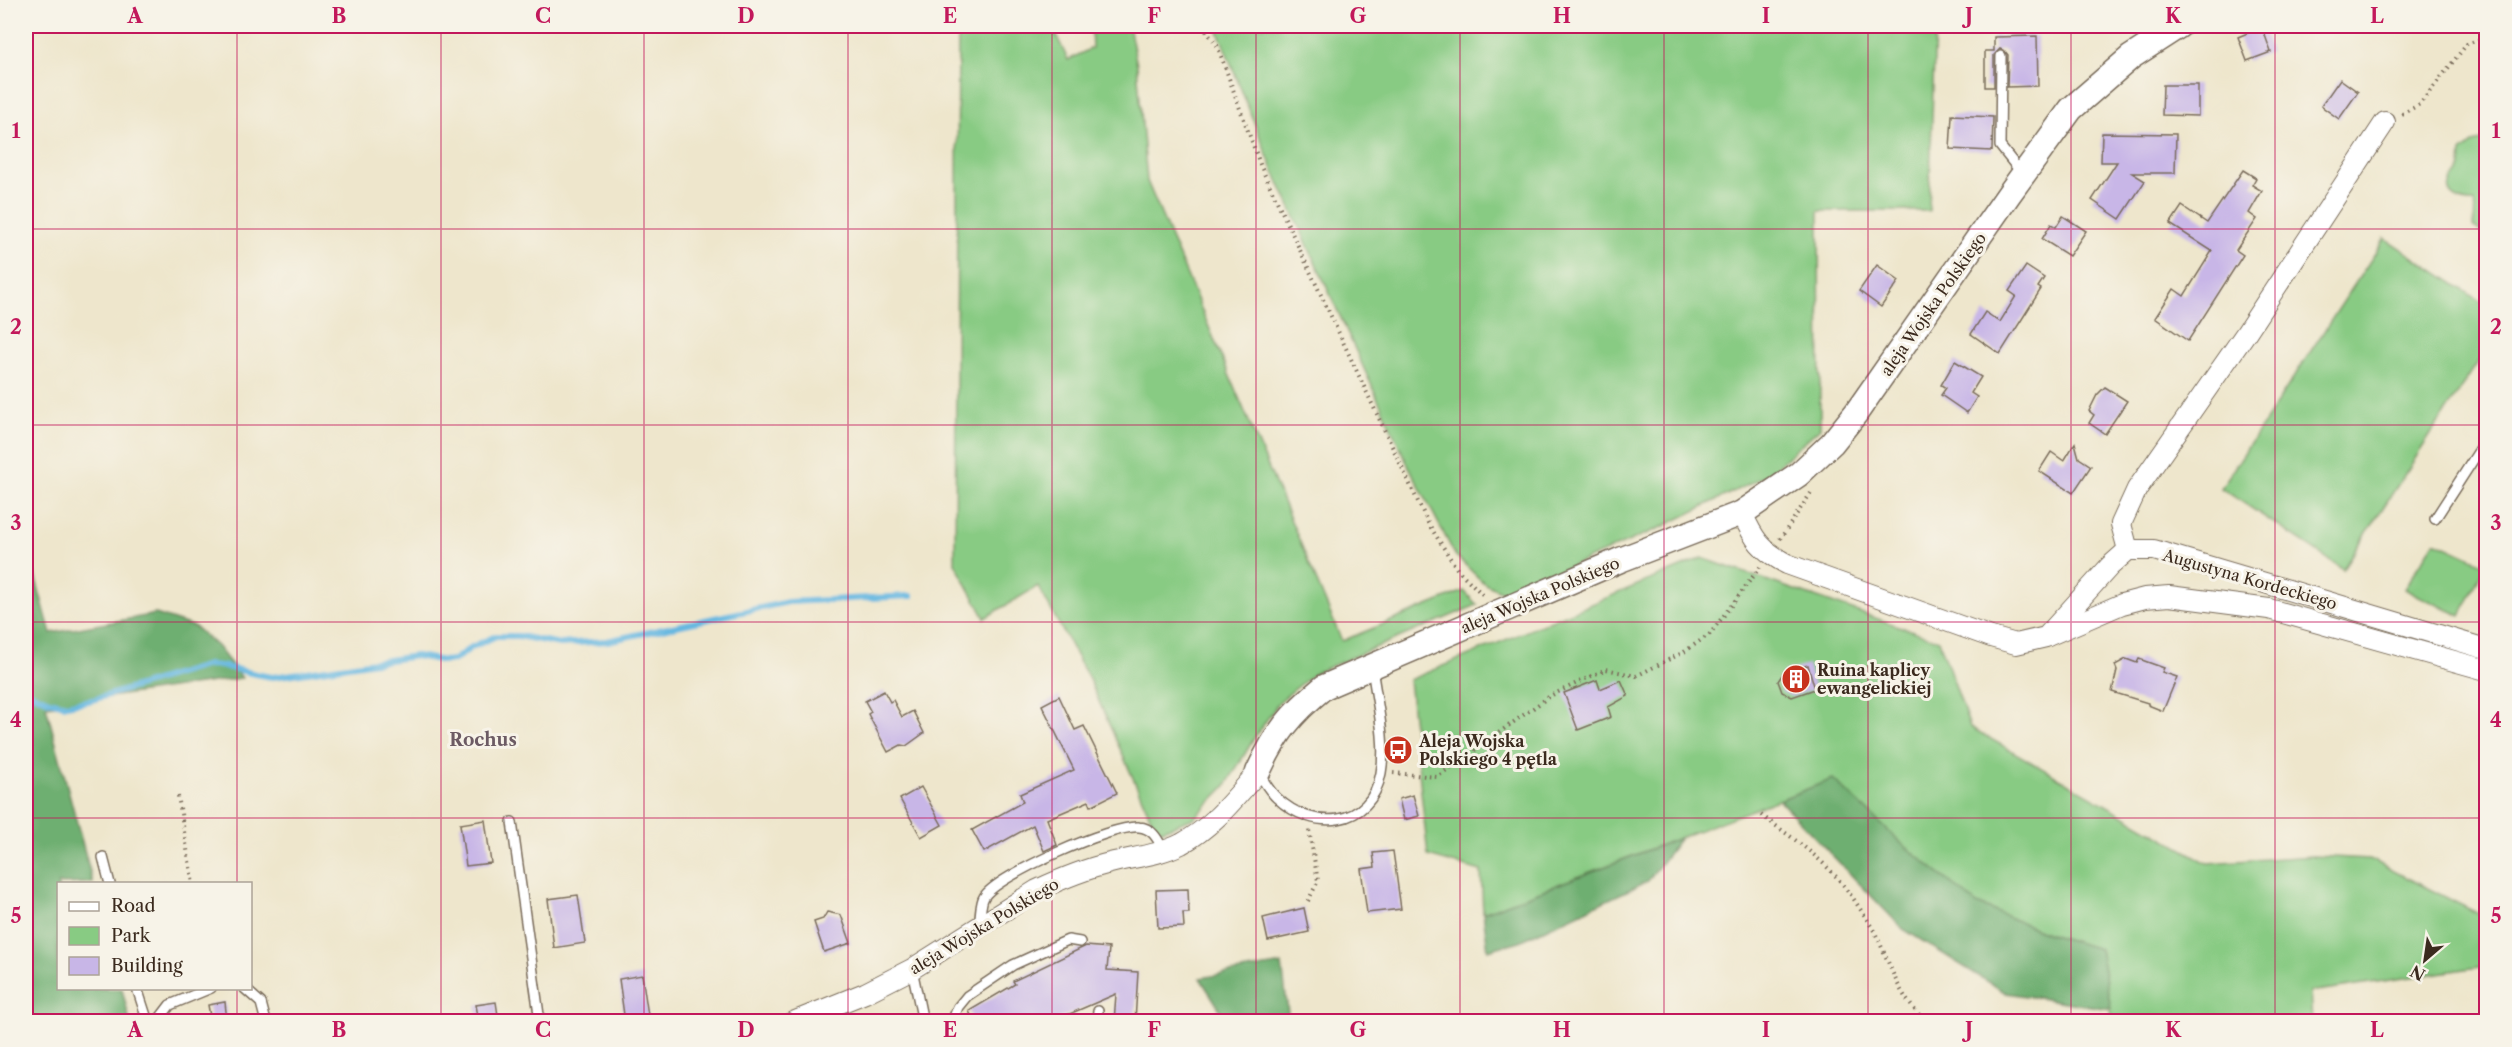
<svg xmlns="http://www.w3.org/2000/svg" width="2512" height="1047" font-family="'Libre Caslon Text',serif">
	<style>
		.green { fill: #88cb83; stroke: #627a50; stroke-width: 1.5 }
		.forest { fill: #6eaf71; stroke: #546c48; stroke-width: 1.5 }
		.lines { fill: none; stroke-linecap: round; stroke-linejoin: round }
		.stream { stroke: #66b8e1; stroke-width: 6 }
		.building { fill: #c8b6e7 }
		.service-casing { stroke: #7a6c5b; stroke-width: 12 }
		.minor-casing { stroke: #7a6c5b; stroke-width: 22 }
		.tertiary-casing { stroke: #7a6c5b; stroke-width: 27 }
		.path { stroke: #7a6c5b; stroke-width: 4; stroke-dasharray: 1.5 4.5; stroke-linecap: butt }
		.service { stroke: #fff; stroke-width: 9 }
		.minor { stroke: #fff; stroke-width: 20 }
		.tertiary { stroke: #fff; stroke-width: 24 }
		.grid { fill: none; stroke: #c2185b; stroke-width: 1.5; stroke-opacity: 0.55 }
		.labels { text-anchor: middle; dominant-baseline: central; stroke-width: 6; stroke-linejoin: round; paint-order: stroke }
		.street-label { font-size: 16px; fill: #3b2a1e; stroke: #f7f3e8 }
		.poi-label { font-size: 16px; font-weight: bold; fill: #3b2a1e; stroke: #f7f3e8; text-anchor: start }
		.neighbourhood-label { font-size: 18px; font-weight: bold; fill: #6c5b64; stroke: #f7f3e8 }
		.neatline { fill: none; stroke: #c2185b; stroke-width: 2 }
		.grid-label { font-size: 20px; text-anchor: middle; font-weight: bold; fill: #c2185b }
	</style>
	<rect width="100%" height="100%" fill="#f7f3e8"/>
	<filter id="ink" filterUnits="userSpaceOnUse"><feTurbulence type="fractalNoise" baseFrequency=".0167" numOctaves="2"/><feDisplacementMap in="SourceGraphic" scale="12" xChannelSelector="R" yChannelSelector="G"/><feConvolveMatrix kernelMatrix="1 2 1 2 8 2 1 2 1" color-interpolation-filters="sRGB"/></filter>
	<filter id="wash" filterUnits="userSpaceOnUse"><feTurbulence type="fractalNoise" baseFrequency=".008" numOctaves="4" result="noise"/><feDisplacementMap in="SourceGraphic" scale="24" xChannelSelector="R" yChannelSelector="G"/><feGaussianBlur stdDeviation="1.35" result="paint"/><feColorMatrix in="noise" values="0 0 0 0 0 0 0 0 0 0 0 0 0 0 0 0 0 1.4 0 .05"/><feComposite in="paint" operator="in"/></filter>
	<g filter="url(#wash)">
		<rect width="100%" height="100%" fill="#eee6cc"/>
		<g class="green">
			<polygon points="958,26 1052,26 1068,60 1092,48 1091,26 1129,26 1137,65 1147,181 1342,641 1464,591 1477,605 1315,673 1279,702 1255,737 1225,787 1194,818 1157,832 1089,679 1038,586 985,618 955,563"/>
			<polygon points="1216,26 1935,26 1929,211 1819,211 1820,428 1767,475 1662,527 1507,594 1485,584 1455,555 1407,463 1271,165"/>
			<path d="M2486,140V235L2474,227L2475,202C2464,203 2444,197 2451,182C2453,177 2458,176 2460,171C2462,165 2461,158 2462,152L2473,143Z"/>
			<polygon points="2385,238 2486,305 2486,350 2343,569 2221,488"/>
			<polygon points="2435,541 2485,564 2461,616 2404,589"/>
			<polygon points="1702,558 1939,640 1970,727 2207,863 2313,856 2370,859 2481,915 2485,966 2310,992 2312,1021 2113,1021 2100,949 2049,934 1977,904 1901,843 1833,779 1483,913 1481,871 1428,856 1409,680"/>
		</g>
		<g class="forest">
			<polygon points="26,544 51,633 156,614 195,627 217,646 242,678 46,706 93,883 58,884 58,988 122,989 130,1021 26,1021"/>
			<polygon points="1833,779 1901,843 1977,904 2049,934 2100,949 2111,1009 2006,993 1903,929 1779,800"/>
			<polygon points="1680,838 1648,881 1520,941 1488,950 1483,913"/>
			<polygon points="1282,964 1289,1021 1227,1021 1200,978"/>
		</g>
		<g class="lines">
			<path class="stream" d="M26,691L49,701L66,705L92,700L208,665C230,665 250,675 273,677L416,656L444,661L454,660L472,647L496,636H519L560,644L607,641L788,602L911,596"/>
		</g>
		<g id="blocks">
			<g class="building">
				<polygon points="2262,27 2271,52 2247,61 2238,37"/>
				<polygon points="2037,36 2038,86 2007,87 2008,55 2005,51 2000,49 1994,55 1994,87 1985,87 1985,51 1994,51 1994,37"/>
				<polygon points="2340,79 2358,92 2339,119 2321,106"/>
				<polygon points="2163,85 2198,85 2198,116 2162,115"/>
				<polygon points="1952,115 1993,117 1992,151 1950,149"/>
				<polygon points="2102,133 2176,134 2175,173 2132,173 2145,181 2120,219 2092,200 2117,162 2101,162"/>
				<polygon points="2243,170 2256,178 2252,185 2262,191 2249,213 2257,219 2236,250 2243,255 2188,341 2155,318 2174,289 2184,296 2212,251 2170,224 2182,206 2207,223"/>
				<polygon points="2063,216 2086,231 2069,256 2042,239 2051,224 2056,227"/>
				<polygon points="1877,265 1899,281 1881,307 1859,291"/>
				<polygon points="2026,266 2044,278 2038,287 2041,289 2000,354 1971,334 1985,312 2000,322 2016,296 2009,291"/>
				<polygon points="1955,361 1981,377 1971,393 1977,397 1967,413 1941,395 1946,388 1941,385"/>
				<polygon points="2105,387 2127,401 2105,434 2089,423 2094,415 2089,411 2097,395"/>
				<polygon points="2075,443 2079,458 2091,466 2073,493 2039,471 2051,452 2064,461"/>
				<polygon points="2126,659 2137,663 2139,659 2164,668 2162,672 2177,677 2163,711 2148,705 2148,703 2112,692 2117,670 2115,665"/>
				<polygon points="1808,665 1815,689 1792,697 1782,692 1778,681 1784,672"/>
				<polygon points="1597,680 1600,689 1621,680 1628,696 1608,707 1611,717 1578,730 1564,693"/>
				<polygon points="884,691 890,702 893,700 902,717 913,711 924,733 906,746 901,745 888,752 868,714 871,712 865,701"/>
				<polygon points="1059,696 1075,730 1084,726 1117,793 1091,806 1089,801 1047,819 1057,845 1044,851 1033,825 984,852 972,830 1023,802 1020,794 1074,770 1042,705"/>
				<polygon points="921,787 942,825 921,837 900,799"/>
				<polygon points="1413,795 1419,816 1404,820 1399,799"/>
				<polygon points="485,820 491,863 466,866 460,824"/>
				<polygon points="1393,851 1401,909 1367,913 1361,869 1375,867 1373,853"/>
				<polygon points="1188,889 1189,913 1183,913 1184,927 1158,928 1156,890"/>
				<polygon points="578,895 585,943 554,948 548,899"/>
				<polygon points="1304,908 1309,932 1268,941 1263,918"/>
				<polygon points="827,912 841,915 851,943 824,952 814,922 823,919"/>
				<polygon points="1086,946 1109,948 1107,970 1138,972 1135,1022 1114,1022 1116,994 1051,1022 974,1022 969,1011 1015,984 1013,981"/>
				<polygon points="642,975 649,1022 625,1022 619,979"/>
				<polygon points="225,1002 227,1022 211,1022 208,1005"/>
				<polygon points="496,1002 499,1022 479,1022 476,1005"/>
			</g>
		</g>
	</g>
	<g filter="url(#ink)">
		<use href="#blocks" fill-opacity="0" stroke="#7a6c5b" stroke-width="1.5"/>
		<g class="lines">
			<g class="service-casing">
				<g id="service">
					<polyline points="2001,56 2000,146 2023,175"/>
					<polyline points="2435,519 2486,440"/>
					<path d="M1258,772C1264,781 1269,791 1277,798C1313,832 1371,828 1381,773C1387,740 1376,700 1372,667"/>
					<polyline points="512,822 540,1022"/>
					<polyline points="103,857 110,884"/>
					<path d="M979,924C981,916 980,903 984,897C997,875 1114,824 1139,827C1153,828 1158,840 1164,851"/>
					<polyline points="912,969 923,1022"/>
					<polyline points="137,988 148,1022"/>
					<polyline points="244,988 261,1003 266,1022"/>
					<polyline points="157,1022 170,1005 211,988"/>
					<polyline points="952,1022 958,1007 967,996 1013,965 1068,940 1080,942"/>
					<polyline points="1096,1022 1098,1011"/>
				</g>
			</g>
			<g class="minor-casing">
				<g id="minor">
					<path d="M1742,513C1754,540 1761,550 1787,564L1991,637L2016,644L2046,637L2110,566L2128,550H2154L2486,649"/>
					<polyline points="2128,550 2121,524 2137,489 2246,333 2385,122"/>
					<polyline points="2050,635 2122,604 2145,598 2169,596 2269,609 2486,670"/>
					<path d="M793,1022L865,993L912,969L1037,890C1061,879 1085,869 1110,863C1134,857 1159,855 1181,844C1213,827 1234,799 1258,772"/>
				</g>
			</g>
			<g class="tertiary-casing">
				<path id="tertiary" d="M1258,772C1276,733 1290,715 1324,687L1620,560L1742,513L1799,474L1832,443L1856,413L2009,194L2071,109L2131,57L2179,26"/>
			</g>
			<g class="path">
				<polyline points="1202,26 1217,45 1261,167 1428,523 1457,569 1485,597"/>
				<polyline points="2402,114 2420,104 2467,44 2486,37"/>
				<polyline points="1780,539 1811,493"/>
				<polyline points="1393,773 1437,777 1550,696 1606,669 1636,676 1684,652 1710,634 1760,567"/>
				<polyline points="178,796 193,884"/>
				<path d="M1761,815C1798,842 1829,862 1855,901C1863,914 1873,927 1879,941C1893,971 1900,1001 1928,1022"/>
				<polyline points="1308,901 1318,881 1309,830"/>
			</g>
			<use href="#service" class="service"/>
			<use href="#minor" class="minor"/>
			<use href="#tertiary" class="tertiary"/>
		</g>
	</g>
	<path class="grid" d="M237,26V884M441,26V1022M644,26V1022M848,26V1022M1052,26V1022M1256,26V1022M1460,26V1022M1664,26V1022M1868,26V1022M2071,26V1022M2275,26V1022M26,229H2486M26,425H2486M26,622H2486M26,818H2486M237,988V1022"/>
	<defs>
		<g id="building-disc" transform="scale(1.5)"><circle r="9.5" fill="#c8321e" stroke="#f7f3e8"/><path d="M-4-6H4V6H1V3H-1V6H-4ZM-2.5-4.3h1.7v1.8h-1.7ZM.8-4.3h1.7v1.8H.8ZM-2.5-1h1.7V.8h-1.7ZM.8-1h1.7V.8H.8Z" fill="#fff"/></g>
		<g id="bus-disc" transform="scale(1.5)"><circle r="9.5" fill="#c8321e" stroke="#f7f3e8"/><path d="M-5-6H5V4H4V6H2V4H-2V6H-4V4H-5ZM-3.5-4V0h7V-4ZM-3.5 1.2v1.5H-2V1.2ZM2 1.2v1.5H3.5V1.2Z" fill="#fff"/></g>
	</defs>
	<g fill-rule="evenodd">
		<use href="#building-disc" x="1796" y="679"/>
		<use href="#bus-disc" x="1398" y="750"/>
	</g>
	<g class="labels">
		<g class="street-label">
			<text transform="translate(1933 304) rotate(-55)">aleja Wojska Polskiego</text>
			<text transform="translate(2250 579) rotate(16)">Augustyna Kordeckiego</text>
			<text transform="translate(1540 595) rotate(-23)">aleja Wojska Polskiego</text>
			<text transform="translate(984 926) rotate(-31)">aleja Wojska Polskiego</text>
		</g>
		<g class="poi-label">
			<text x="1817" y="670">Ruina kaplicy<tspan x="1817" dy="18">ewangelickiej</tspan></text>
			<text x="1419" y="741">Aleja Wojska<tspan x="1419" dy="18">Polskiego 4 pętla</tspan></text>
		</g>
		<g class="neighbourhood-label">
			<text x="483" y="740">Rochus</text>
		</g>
	</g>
	<rect width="2512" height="1047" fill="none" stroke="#f7f3e8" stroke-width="66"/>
	<rect x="57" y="882" width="195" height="108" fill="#f7f3e8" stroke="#aca397" stroke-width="1.5"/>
	<rect x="69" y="902" width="30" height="9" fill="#ffffff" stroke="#aca397" stroke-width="1.5"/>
	<text x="111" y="912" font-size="18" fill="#3b2a1e">Road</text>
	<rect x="69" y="927" width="30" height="18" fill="#88cb83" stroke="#aca397" stroke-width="1.5"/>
	<text x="111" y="942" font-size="18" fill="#3b2a1e">Park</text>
	<rect x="69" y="957" width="30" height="18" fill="#c8b6e7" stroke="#aca397" stroke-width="1.5"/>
	<text x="111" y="972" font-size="18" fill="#3b2a1e">Building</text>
	<g transform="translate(2425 960) rotate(209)" stroke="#f7f3e8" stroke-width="4.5" paint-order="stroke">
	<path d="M0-4.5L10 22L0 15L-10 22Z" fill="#3b2a1e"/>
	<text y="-9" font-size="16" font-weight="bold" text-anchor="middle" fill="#3b2a1e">N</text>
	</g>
	<rect x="33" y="33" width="2446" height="981" class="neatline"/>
	<g class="grid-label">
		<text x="135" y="23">A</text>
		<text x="339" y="23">B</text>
		<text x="543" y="23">C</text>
		<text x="746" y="23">D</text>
		<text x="950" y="23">E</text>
		<text x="1154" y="23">F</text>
		<text x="1358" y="23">G</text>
		<text x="1562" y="23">H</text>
		<text x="1766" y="23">I</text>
		<text x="1969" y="23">J</text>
		<text x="2173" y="23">K</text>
		<text x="2377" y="23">L</text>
		<text x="16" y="138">1</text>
		<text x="2496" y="138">1</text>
		<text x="16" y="334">2</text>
		<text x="2496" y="334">2</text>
		<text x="16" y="530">3</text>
		<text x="2496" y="530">3</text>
		<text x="16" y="727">4</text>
		<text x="2496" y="727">4</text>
		<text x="16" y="923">5</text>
		<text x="2496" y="923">5</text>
		<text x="135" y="1037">A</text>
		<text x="339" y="1037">B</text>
		<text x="543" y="1037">C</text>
		<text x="746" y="1037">D</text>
		<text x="950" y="1037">E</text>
		<text x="1154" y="1037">F</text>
		<text x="1358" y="1037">G</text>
		<text x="1562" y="1037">H</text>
		<text x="1766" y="1037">I</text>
		<text x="1969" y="1037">J</text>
		<text x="2173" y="1037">K</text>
		<text x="2377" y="1037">L</text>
	</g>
</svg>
